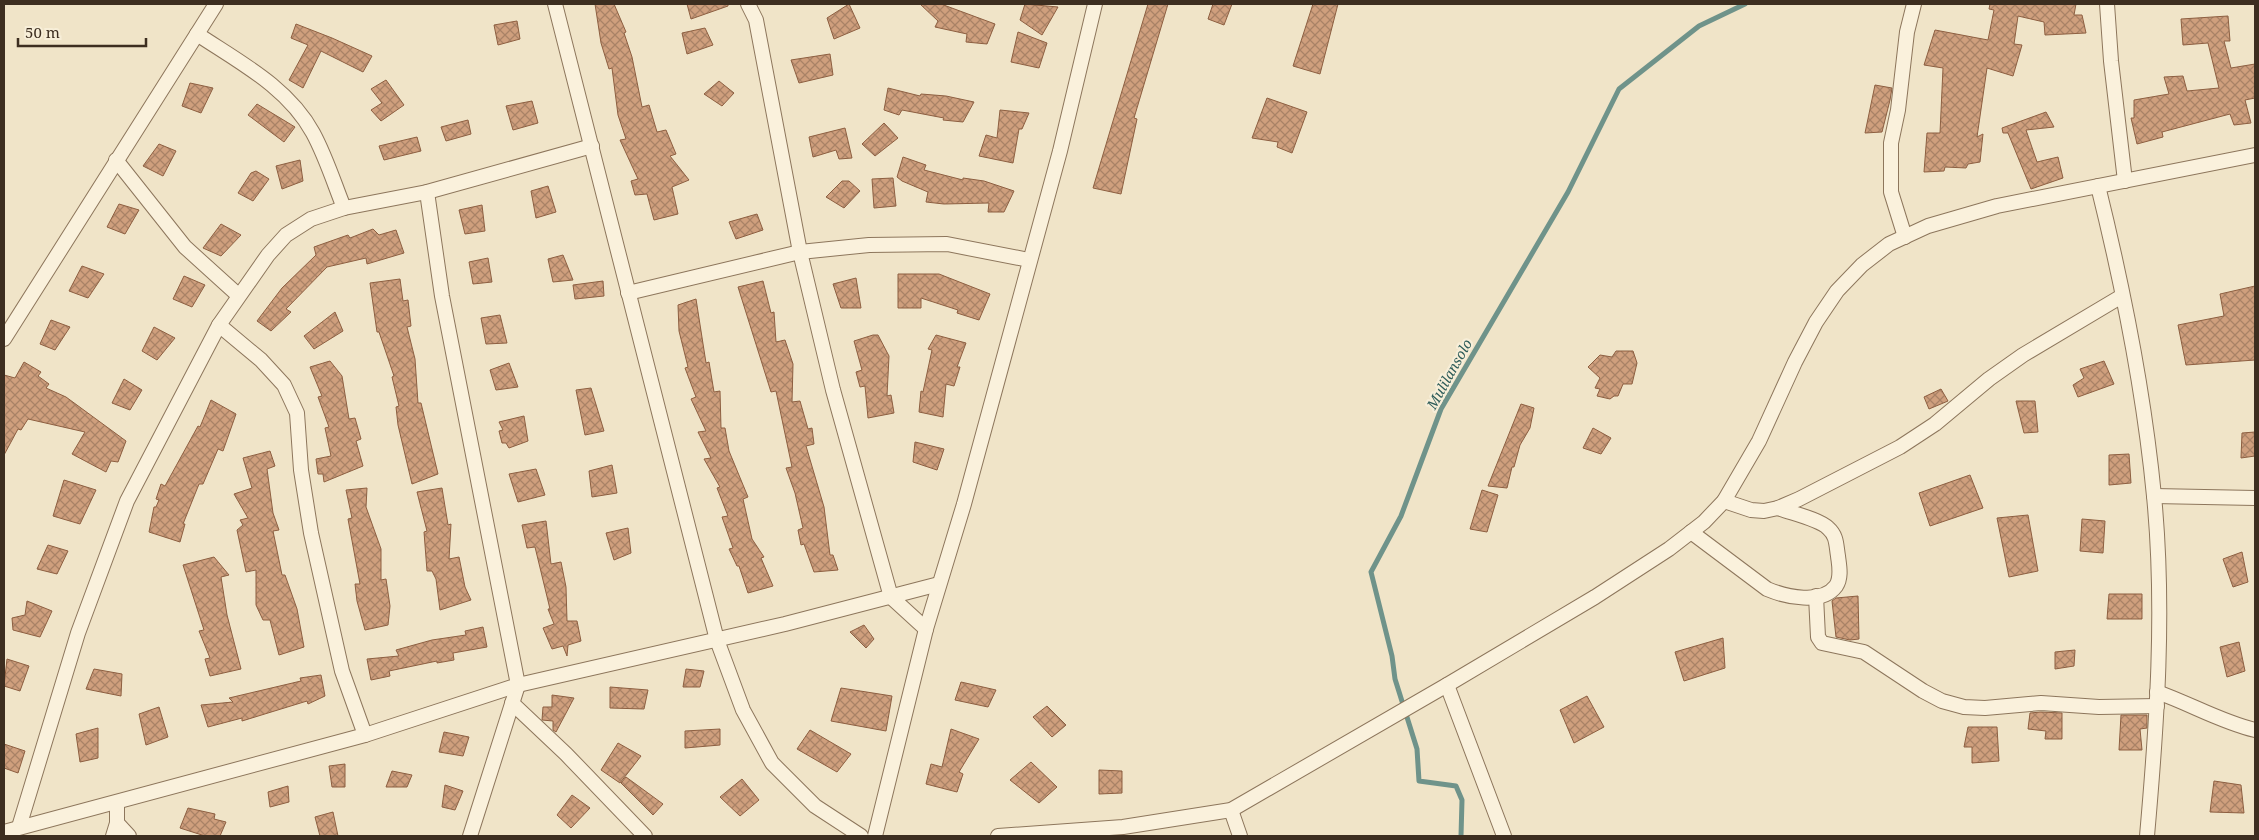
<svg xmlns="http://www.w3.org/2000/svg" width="2259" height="840" font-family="'Noto Serif',serif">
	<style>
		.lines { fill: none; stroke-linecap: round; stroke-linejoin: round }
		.stream { stroke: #6f938a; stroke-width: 5 }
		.building { fill: url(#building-cross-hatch); stroke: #8d5f41 }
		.minor-casing { stroke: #8d765c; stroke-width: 16 }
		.minor { stroke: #faf1dc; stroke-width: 14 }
		.labels { text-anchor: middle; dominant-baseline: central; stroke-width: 4.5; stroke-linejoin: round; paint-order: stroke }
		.water-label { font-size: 14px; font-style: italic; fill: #2f5d5a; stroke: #f7eed8 }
	</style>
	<defs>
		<pattern id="building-cross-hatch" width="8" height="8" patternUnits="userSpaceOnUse" patternTransform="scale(1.25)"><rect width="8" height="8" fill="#cf9f7d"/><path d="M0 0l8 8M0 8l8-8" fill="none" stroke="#a98266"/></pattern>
	</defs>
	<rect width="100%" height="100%" fill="#f0e4c8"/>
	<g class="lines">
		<polyline class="stream" points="1461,836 1462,800 1456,786 1419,781 1417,749 1395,679 1392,656 1371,572 1401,516 1441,409 1568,192 1619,89 1699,26 1745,4"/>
	</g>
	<g class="building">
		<polygon points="595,4 614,4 626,32 624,33 632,57 642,107 649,105 657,132 666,130 676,154 670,156 689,180 672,187 678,214 654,220 647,194 635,195 631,181 638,179 620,140 626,139 618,115 612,68 609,69 601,43"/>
		<polygon points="687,4 728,4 728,6 691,19"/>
		<polygon points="849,4 860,28 834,39 827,18"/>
		<polygon points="920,4 941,4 995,24 987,44 966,42 967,34 935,27 938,21"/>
		<polygon points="1025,4 1058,7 1042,35 1020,20"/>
		<polygon points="1148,4 1168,4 1134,118 1137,119 1121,194 1093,188"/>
		<polygon points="1213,4 1232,4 1224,25 1208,19"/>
		<polygon points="1313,4 1338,4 1320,74 1293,66"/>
		<polygon points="1990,4 2076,4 2074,15 2082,15 2086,33 2045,35 2044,22 2018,16 2014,44 2022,45 2013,76 1987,68 1977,137 1983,134 1980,162 1968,164 1966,168 1945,167 1944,171 1924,172 1927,133 1940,133 1943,68 1924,65 1935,30 1988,40 1994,10 1989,9"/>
		<polygon points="2228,16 2230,41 2224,41 2231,68 2255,64 2255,98 2245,100 2251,123 2234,125 2230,114 2162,132 2163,137 2137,144 2131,118 2134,118 2134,100 2169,94 2164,77 2183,76 2187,91 2219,88 2208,43 2183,45 2181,19"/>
		<polygon points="517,21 520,39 498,45 494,25"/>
		<polygon points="296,24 332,38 372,56 363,72 321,51 303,88 289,80 308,45 291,38"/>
		<polygon points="705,28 713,45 687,54 682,33"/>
		<polygon points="1018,32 1047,43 1039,68 1011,62"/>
		<polygon points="830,54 833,75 799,83 791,60"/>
		<polygon points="386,80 404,105 381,121 371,110 382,103 371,89"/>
		<polygon points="719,81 734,93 722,106 704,94"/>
		<polygon points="190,83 213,88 201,113 182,106"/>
		<polygon points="1875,85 1892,88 1890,100 1882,132 1865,133"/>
		<polygon points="888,88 920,96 921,94 946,96 974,102 963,122 943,120 944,118 902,110 899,115 884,110"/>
		<polygon points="1267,98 1307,112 1292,153 1277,147 1278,142 1252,138"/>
		<polygon points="532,101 538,123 513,130 506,106"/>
		<polygon points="257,104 295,127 284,142 248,115"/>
		<polygon points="1000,110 1029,113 1022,129 1019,129 1013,163 979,156 986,135 997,138"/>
		<polygon points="2046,112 2054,127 2026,130 2037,162 2058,157 2063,178 2031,189 2008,133 2003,133 2002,128"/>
		<polygon points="468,120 471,134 446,141 441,127"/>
		<polygon points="884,123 898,138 875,156 862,144"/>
		<polygon points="845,128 852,158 839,159 836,150 813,157 809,137"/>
		<polygon points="417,137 421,151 384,160 379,146"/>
		<polygon points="159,144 176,151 163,176 143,166"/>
		<polygon points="903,157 926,165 924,170 963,180 963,178 984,181 1014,191 1004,212 988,212 989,203 944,204 926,202 928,192 902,181 897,177"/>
		<polygon points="300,160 303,181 282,189 276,166"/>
		<polygon points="256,171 269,179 253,201 238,193 251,173"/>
		<polygon points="893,178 896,206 874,208 872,179"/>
		<polygon points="842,181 849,181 860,191 844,208 826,197"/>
		<polygon points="548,186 556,212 536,218 531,191"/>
		<polygon points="119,204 139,210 125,234 107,227"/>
		<polygon points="482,205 485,231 465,234 459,210"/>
		<polygon points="757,214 763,230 736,239 729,222"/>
		<polygon points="221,224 241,235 221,256 203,248"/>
		<polygon points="373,229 379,235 396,230 404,253 367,264 366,258 327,267 286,309 291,312 271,331 257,321 282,288 316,255 314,247 348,235 350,238"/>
		<polygon points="563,255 573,280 553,282 548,259"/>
		<polygon points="488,258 492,282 473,284 469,262"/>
		<polygon points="82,266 104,274 88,298 69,291"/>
		<polygon points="898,274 939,274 990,294 979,320 957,313 958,310 921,298 921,308 898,308"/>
		<polygon points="184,276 205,285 192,307 173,299"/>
		<polygon points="856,278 861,308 841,308 833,284"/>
		<polygon points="400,279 403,301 408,300 411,326 407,327 415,359 418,403 421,403 438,474 412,484 398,425 396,407 399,406 392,377 394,376 379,332 377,332 370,283"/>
		<polygon points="603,281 604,296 575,299 573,285"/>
		<polygon points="763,281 771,313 774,312 776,342 785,340 793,364 792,402 800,401 808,429 812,428 814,444 806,446 824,507 830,555 833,555 838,570 814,572 804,544 801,545 798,530 803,528 795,493 786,468 792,467 776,391 771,392 738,287"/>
		<polygon points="2255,286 2255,360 2186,365 2178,325 2224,316 2220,294"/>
		<polygon points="696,299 706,363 709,362 714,392 720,391 721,428 725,428 729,451 748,497 743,499 752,539 764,557 761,558 773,586 748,593 739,566 737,566 729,549 733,548 722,517 728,516 717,488 720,487 704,459 711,458 698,432 706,431 691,399 696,397 685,368 688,367 679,331 678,305"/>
		<polygon points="335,312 343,331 314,349 304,336"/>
		<polygon points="500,315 507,343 486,344 481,318"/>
		<polygon points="51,320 70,327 55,350 40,344"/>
		<polygon points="154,327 175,338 157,360 142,351"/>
		<polygon points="873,335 878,335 889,356 887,396 891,395 894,413 868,418 865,386 860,387 856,372 862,370 854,341"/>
		<polygon points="936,335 966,343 957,367 960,367 954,386 946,384 943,417 919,412 921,391 923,392 932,350 928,349"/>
		<polygon points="1616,351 1633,351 1637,363 1632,384 1623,384 1618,396 1614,396 1610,399 1597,396 1600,389 1595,388 1600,378 1588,367 1600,355 1612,357"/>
		<polygon points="330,361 342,376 349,419 355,418 361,439 356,441 363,466 324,482 323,474 318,474 316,459 331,456 325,428 329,427 318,397 322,396 310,367"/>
		<polygon points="2104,361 2114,384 2078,397 2073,385 2084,378 2080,369"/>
		<polygon points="24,362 41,372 38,376 49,384 46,388 66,397 126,441 118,462 111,461 106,472 72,454 85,432 28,419 21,430 18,429 4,455 4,375 15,378"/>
		<polygon points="509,363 518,387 496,390 490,370"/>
		<polygon points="124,379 142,390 130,410 112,403"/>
		<polygon points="591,388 604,431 585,435 576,390"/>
		<polygon points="1941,389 1948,401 1929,409 1924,397"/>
		<polygon points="211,400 236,414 223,451 218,449 203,484 199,484 183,524 185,524 180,542 149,532 154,507 156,507 159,500 156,499 161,484 165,486 198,426 200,427"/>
		<polygon points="2016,401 2035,401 2038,432 2024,433"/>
		<polygon points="1521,404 1534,408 1530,428 1520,445 1514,467 1512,467 1507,488 1488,486"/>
		<polygon points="524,416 528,441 509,448 506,443 502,443 499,431 503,430 499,422"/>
		<polygon points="1593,428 1611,438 1601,454 1583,448"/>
		<polygon points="2255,432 2255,456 2241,458 2242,433"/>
		<polygon points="915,442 944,449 937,470 913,462"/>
		<polygon points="270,451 275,466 267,469 273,513 279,530 273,531 282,575 285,575 297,609 304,647 279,655 270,620 263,620 256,605 256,570 246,572 237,530 243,525 240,520 248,518 234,494 252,488 243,458"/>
		<polygon points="2129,454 2131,483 2109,485 2109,455"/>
		<polygon points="612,465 617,493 592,497 589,471"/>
		<polygon points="536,469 545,495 518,502 509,474"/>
		<polygon points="1970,475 1983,508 1930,526 1919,493"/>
		<polygon points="64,480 96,490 80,524 53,516"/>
		<polygon points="367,488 366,507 381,549 381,580 386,579 390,606 388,625 365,630 357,601 355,584 360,584 348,519 352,518 346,490"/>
		<polygon points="442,488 448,525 451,524 449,559 459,557 465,587 471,600 440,610 436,579 432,571 427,571 424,532 427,531 417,492"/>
		<polygon points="1482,490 1498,495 1487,532 1470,529"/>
		<polygon points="2028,515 2038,571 2009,577 1997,518"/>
		<polygon points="2082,519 2105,521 2103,553 2080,551"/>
		<polygon points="546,521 551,564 561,562 566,587 567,621 577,621 581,641 568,645 567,656 563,646 552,649 543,628 554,624 548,609 550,609 535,547 527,548 522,525"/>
		<polygon points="628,528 631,553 614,560 606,533"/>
		<polygon points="48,545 68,551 57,574 37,569"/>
		<polygon points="2242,552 2248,582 2233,587 2223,559"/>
		<polygon points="214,557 229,575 221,577 227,615 241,669 210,676 205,659 210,658 199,631 204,630 183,565"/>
		<polygon points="2109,594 2142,594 2142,619 2107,619"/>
		<polygon points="1858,596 1859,639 1850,640 1836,637 1832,601 1836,598"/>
		<polygon points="27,601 52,611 40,637 13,630 12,618 25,615"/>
		<polygon points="864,625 874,639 866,648 850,632"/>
		<polygon points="483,627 487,647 453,653 454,660 437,663 437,661 389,671 390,676 371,680 367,659 399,656 396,650 432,640 466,635 465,631"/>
		<polygon points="1723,638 1725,668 1684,681 1675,652"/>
		<polygon points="2239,642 2245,671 2227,677 2220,647"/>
		<polygon points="2075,650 2074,666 2055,669 2055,652"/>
		<polygon points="7,659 29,666 20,691 4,686"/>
		<polygon points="94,669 122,674 121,696 86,689"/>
		<polygon points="686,669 704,671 700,687 683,687"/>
		<polygon points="321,675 325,696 308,704 307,701 242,721 242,718 208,727 201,705 233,702 229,698 301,681 300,678"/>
		<polygon points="961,682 996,690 988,707 955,700"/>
		<polygon points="610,687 648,690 644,709 610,708"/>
		<polygon points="841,688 892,696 886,731 831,721"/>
		<polygon points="552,695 574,698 556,732 553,730 553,721 542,720 543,707 552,707"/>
		<polygon points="1587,696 1604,727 1574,743 1560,710"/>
		<polygon points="1047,706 1066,725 1052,737 1033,717"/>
		<polygon points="159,707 168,737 146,745 139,714"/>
		<polygon points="2041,712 2062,713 2062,739 2045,739 2046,731 2028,729 2030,713"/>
		<polygon points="2121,715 2147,715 2147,728 2140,729 2142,750 2119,750"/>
		<polygon points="1968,727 1997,727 1999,761 1972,763 1972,747 1964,747"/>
		<polygon points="98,728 98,758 80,762 76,734"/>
		<polygon points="720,729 720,745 685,748 685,731"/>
		<polygon points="951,729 979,739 959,772 963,774 957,792 926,784 931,764 942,767"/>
		<polygon points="810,730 851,754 837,772 797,749"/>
		<polygon points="444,732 469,737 463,756 439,752"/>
		<polygon points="618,743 641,756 620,783 601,770"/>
		<polygon points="4,744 25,751 18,773 4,768"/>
		<polygon points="1031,762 1057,787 1039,803 1010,780"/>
		<polygon points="345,764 345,787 332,787 329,766"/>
		<polygon points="1099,770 1122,771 1122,793 1099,794"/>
		<polygon points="392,771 412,775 407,787 386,787"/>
		<polygon points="626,777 663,804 653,815 621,783"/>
		<polygon points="742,779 759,800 740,816 720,797"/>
		<polygon points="2214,781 2241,785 2244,813 2210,812"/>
		<polygon points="445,785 463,791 455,810 442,807"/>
		<polygon points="288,786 289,802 270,807 268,792"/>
		<polygon points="572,795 590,808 571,828 557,815"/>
		<polygon points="188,808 215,814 214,819 226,822 220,836 205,836 180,828"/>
		<polygon points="333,812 338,836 320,836 315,817"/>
	</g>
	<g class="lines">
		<g class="minor-casing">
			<g id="minor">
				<polyline points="555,4 717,640 743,710 772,763 815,806 861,836"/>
				<polyline points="748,4 756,20 800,252 833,390 891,597 926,629"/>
				<polyline points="2107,4 2111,61 2125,181"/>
				<path d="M197,34C239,62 288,87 313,133C326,157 334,183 344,208"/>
				<polyline points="116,160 185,247 238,295"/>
				<path d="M2098,186C2123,287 2144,392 2154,496C2165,609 2157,723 2147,836"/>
				<polyline points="427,192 442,296 518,685 470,836"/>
				<polyline points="1905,237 1891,192 1891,143 1898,110 1907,32 1914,4"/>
				<polyline points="628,293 800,252 869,245 947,244 1029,260"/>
				<polyline points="219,325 261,360 284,385 297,413 301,470 311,533 342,671 365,735"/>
				<polyline points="4,339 216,4"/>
				<polyline points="2154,496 2255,498"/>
				<polyline points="1724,501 1751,510 1764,511 1778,508 1799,499 1900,447 1935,424 1989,379 2023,355 2122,296"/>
				<path d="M1691,532L1767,589C1786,597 1822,605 1836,586C1842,577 1839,565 1838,556C1836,544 1837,536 1828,528C1819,519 1791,513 1778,508"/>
				<polyline points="1816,596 1818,637 1822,643 1864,652 1923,691 1942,701 1964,707 1985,708 2041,703 2099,707 2157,706"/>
				<polyline points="1447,685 1504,836"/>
				<path d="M2157,692C2191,704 2221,722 2255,730"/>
				<polyline points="512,703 566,754 645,836"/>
				<polyline points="1231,810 1240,836"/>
				<polyline points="117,823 129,836"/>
				<polyline points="19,827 78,633 127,501 219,325 268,255 286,235 311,219 344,208 427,192 592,146"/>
				<polyline points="4,832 365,735 518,685 785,624 939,584"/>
				<polyline points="113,836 117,823 117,803"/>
				<polyline points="875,836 926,629 964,504 1060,151 1095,4"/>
				<polyline points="998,836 1123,827 1231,810 1447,685 1595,597 1669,549 1704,522 1724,501 1759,441 1795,362 1816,322 1837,291 1862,265 1889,244 1928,226 1997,206 2255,155"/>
			</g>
		</g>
		<use href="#minor" class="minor"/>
	</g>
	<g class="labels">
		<g class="water-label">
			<text transform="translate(1449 374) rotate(-61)">Mulilansolo</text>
		</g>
	</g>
	<rect width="2259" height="840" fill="none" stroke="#3d2e20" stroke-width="10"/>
	<path d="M18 38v8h128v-8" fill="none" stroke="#3d2e20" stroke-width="2.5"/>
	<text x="25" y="38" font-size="15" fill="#3d2e20" stroke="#f7eed8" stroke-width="4" paint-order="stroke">50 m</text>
</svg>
